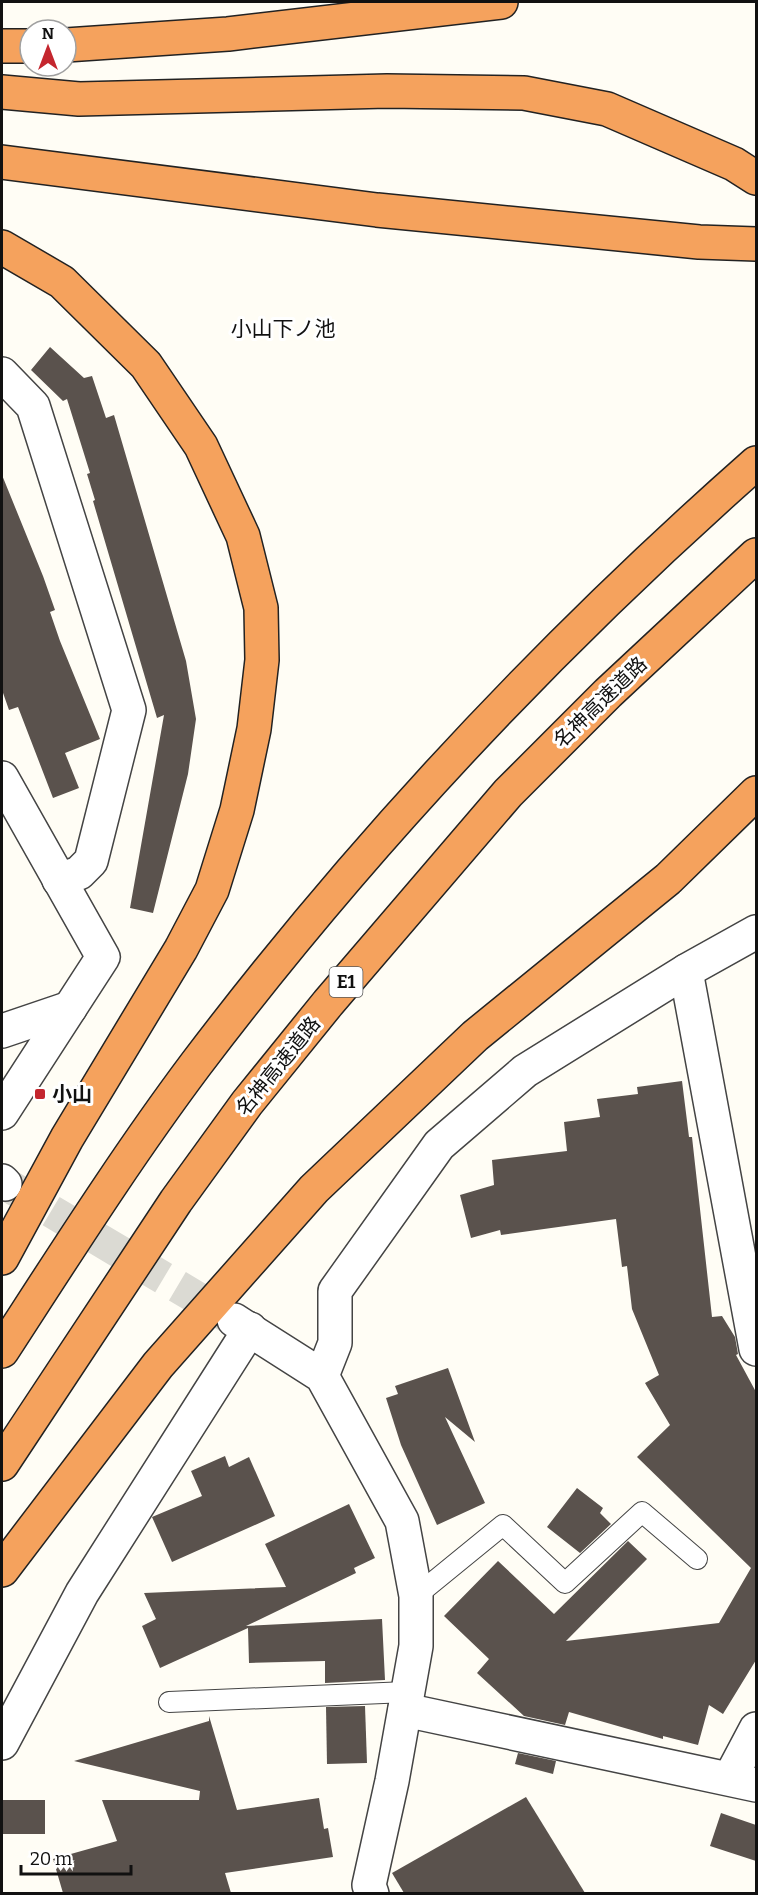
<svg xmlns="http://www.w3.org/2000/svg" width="758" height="1895" font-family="Bitter,'Noto Sans JP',serif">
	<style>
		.building { fill: #5a524d }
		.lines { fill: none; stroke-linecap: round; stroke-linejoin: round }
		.street-tunnel { stroke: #dbdad3; stroke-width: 33; stroke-dasharray: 33 16; stroke-linecap: butt }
		.lane-casing { stroke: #444; stroke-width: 22 }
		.street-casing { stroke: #444; stroke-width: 36 }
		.highway-casing { stroke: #222; stroke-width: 36 }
		.lane { stroke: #fff; stroke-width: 20 }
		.street { stroke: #fff; stroke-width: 33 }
		.highway { stroke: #f5a25d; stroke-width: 33 }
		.poi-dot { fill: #c4262e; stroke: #fff; stroke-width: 2 }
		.labels { text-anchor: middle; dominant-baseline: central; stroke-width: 6; stroke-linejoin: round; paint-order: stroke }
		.shield { fill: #fff; stroke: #585858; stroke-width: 1.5 }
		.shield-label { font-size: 18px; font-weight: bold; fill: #111 }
		.street-label { font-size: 20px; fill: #111; stroke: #fff }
		.poi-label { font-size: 20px; font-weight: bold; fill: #111; stroke: #fff; text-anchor: start }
		.neighbourhood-label { font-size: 21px; fill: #111; stroke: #fff }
	</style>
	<rect width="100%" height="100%" fill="#fffdf5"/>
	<!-- building -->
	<g class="building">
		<polygon points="50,347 84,378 92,376 106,418 114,415 186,661 196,719 188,774 153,913 130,908 164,715 157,718 93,501 95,500 87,474 90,473 67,399 63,401 31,370"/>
		<polygon points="2,475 43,576 55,610 50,612 60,641 100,739 65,753 79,788 53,798 18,707 9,710 2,690"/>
		<polygon points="682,1081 689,1137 692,1137 712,1317 722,1316 735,1337 738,1354 736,1355 756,1392 756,1660 723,1714 709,1705 698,1745 663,1736 663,1739 569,1712 565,1725 524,1716 477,1673 489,1659 444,1616 498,1561 554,1614 628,1541 647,1559 566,1641 719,1623 751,1568 637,1457 670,1425 645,1383 659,1375 632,1309 627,1266 622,1267 616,1219 501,1235 500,1230 471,1238 460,1195 494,1185 492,1160 567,1151 564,1122 600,1117 597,1099 638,1094 637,1087"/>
		<polygon points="448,1368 475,1442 445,1417 485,1503 437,1525 401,1445 386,1398 398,1394 395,1386"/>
		<polygon points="225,1456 229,1467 249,1457 275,1516 172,1562 152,1517 202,1496 191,1471"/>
		<polygon points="577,1488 603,1508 600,1513 611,1524 580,1553 547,1527"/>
		<polygon points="349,1504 375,1558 354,1568 356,1573 246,1626 382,1619 385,1680 325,1683 325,1661 249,1663 248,1628 160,1668 142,1626 156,1619 144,1593 286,1587 265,1544"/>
		<polygon points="365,1706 367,1763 327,1764 326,1707"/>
		<polygon points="209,1716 237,1810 319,1798 324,1829 328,1828 333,1857 225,1873 231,1893 63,1893 53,1859 117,1841 102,1800 199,1800 200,1791 74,1761 209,1721"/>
		<polygon points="518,1753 556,1761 553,1774 515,1764"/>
		<polygon points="526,1797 585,1893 404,1893 392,1873"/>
		<rect x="2" y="1800" width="43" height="34"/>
		<polygon points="721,1813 756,1825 756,1861 710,1846"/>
	</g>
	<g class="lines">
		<!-- street-tunnel -->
		<polyline class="street-tunnel" points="9,1186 234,1320"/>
		<defs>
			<g id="lane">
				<polyline points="416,1596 503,1525 565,1583 642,1512 697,1559"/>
				<polyline points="169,1702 407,1692"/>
			</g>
			<g id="street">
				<polyline points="2,374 33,406 129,710 91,861 79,873 59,880"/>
				<polyline points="2,778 103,957 2,1113"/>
				<polyline points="686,971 756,1349"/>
				<polyline points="2,1031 70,1008"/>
				<polyline points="2,1181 5,1184"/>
				<polyline points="234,1320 322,1376 402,1521 416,1596 416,1646 392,1781 369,1885 372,1894"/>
				<polyline points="322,1376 335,1343 335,1291 439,1145 525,1071 686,971 756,932"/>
				<polyline points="405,1710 756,1785"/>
				<polyline points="2,1743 82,1593 250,1329"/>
				<polyline points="730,1778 756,1729"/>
			</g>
			<g id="highway">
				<polyline points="66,45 228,34 501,2"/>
				<polyline points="2,46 30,46"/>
				<polyline points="2,92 79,99 387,91 524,93 607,109 734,164 756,178"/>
				<polyline points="2,162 377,210 699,242 756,244"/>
				<polyline points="2,247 62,282 146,365 201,446 243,536 261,608 262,660 254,729 237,810 212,890 181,949 67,1138 2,1258"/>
				<path d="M2,1351c63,-97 125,-195 194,-287 166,-219 355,-420 560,-601"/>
				<polyline points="2,1464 176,1201 247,1103 328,1003 508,793 608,693 756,555"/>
				<polyline points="2,1570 158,1365 314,1189 475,1036 668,879 756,793"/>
			</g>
		</defs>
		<!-- lane casing -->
		<use href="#lane" class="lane-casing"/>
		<!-- street casing -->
		<use href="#street" class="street-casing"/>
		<!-- highway casing -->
		<use href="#highway" class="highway-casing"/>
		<!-- lane -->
		<use href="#lane" class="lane"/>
		<!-- street -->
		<use href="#street" class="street"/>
		<!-- highway -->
		<use href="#highway" class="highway"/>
	</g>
	<!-- markers -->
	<rect class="poi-dot" x="34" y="1088" width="12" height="12" rx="3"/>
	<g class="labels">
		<!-- shield labels -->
		<rect class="shield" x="329.5" y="967" width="33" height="30" rx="4.5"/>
		<g class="shield-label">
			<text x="346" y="982">E1</text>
		</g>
		<!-- street labels -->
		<g class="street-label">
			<text transform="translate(600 702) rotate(-44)">名神高速道路</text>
			<text transform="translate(278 1066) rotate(-51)">名神高速道路</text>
		</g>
		<!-- poi labels -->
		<g class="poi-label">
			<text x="52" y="1094">小山</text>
		</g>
		<!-- neighbourhood labels -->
		<g class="neighbourhood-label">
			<text x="283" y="329">小山下ノ池</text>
		</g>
	</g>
	<!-- border -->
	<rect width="758" height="1895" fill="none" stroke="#111111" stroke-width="6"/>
	<!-- north arrow -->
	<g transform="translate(48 48)"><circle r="28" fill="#ffffff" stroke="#a0a0a0" stroke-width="1.5"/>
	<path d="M0-4.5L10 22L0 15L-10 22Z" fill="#c4262e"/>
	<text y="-9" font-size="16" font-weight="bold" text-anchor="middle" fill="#111111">N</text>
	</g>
	<!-- scale -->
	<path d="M21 1865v9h110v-9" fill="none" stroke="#111111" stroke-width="3"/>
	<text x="30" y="1865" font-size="18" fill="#111111" stroke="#ffffff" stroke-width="4.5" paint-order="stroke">20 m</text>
</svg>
